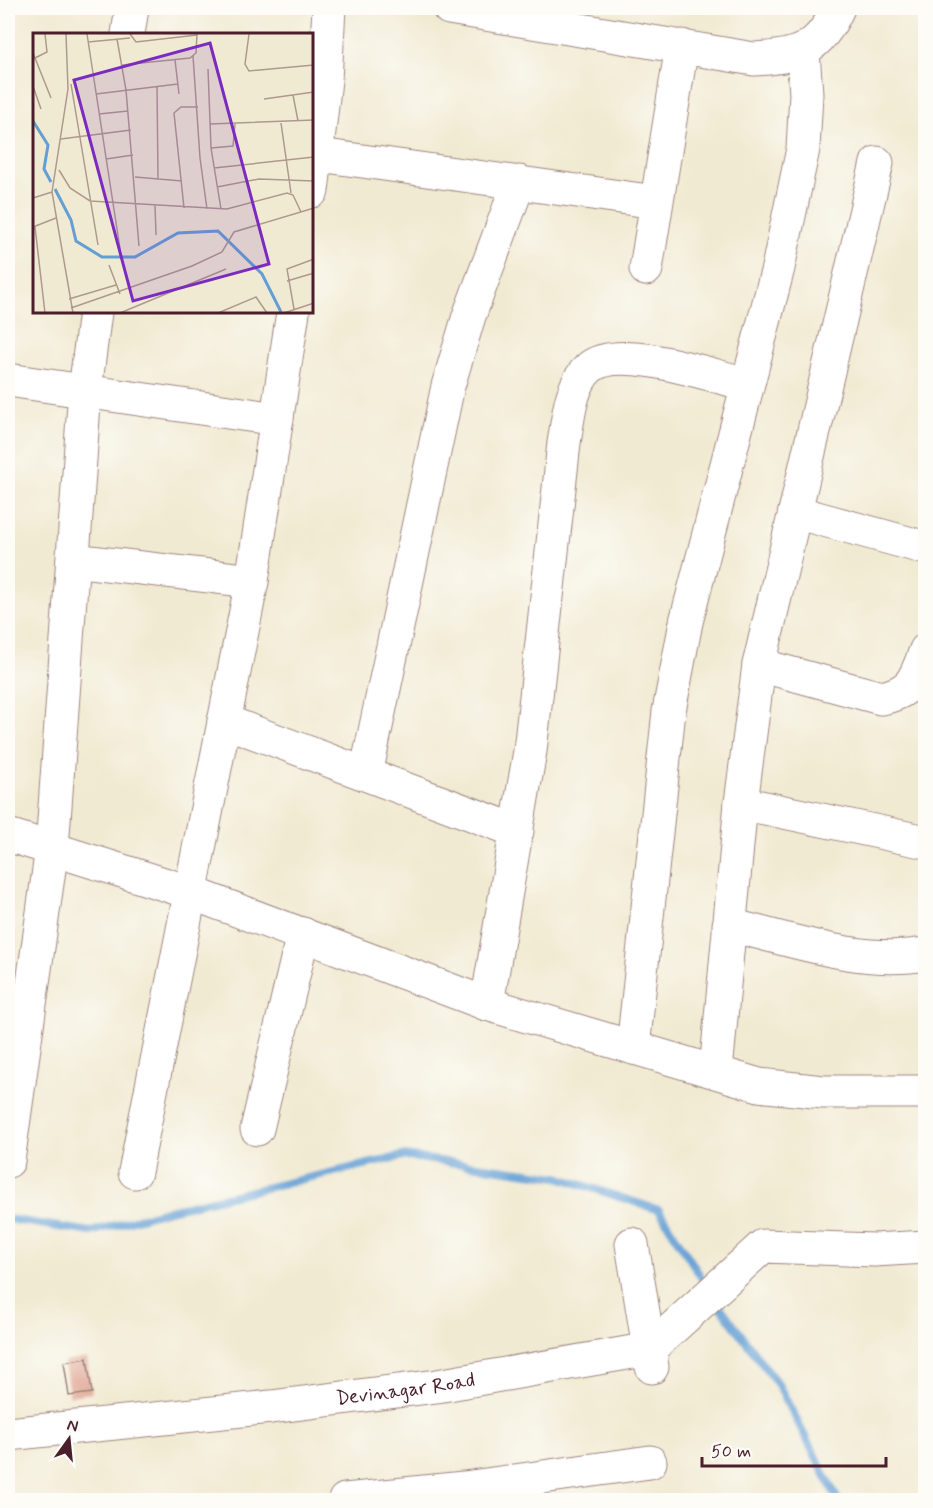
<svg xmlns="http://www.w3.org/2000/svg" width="933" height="1508" font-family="Mynerve,sans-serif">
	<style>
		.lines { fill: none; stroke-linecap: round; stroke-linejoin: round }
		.stream { stroke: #639fd4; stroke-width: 8 }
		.building { fill: #db9984 }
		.minor-casing { stroke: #9e847e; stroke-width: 35 }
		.minor { stroke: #fff; stroke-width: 33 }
		.labels { text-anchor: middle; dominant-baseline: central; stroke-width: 4.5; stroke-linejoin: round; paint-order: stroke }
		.street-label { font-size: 20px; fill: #4a1f2b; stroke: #fdfcf7 }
		.inset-river { fill: none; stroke: #639fd4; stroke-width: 3 }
		.inset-road { fill: none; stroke: #ae998f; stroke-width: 1.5 }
		.view { fill: #7b2cbf; fill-opacity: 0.15; stroke: #7b2cbf; stroke-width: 3 }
		.inset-edge { fill: none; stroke: #4a1f2b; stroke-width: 3 }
	</style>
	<rect width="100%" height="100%" fill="#fdfcf7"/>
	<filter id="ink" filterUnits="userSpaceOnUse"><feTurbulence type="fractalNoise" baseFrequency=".0167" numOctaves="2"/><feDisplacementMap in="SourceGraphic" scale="12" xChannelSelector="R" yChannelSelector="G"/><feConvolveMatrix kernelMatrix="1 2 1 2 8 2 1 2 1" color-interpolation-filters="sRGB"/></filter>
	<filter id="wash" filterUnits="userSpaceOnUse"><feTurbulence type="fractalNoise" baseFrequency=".008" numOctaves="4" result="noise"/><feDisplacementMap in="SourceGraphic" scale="24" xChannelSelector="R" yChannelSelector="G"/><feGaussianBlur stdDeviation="1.35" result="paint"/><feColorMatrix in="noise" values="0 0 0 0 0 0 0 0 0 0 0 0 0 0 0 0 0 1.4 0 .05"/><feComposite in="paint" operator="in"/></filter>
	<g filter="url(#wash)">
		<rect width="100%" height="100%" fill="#f1ead2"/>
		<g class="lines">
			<!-- stream -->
			<g class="stream">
				<polyline points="8,1219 91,1232 169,1210 403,1156 558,1177 659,1210 706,1285"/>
				<polyline points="716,1301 779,1386 838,1500"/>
			</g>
		</g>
		<g id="blocks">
			<!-- building -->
			<polygon class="building" points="87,1358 92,1393 69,1396 64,1362"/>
		</g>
	</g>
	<g filter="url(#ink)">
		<use href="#blocks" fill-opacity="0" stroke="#9e847e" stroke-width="1.5"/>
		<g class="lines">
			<defs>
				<g id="minor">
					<path d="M449,8l305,51c44,-2 65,-9 84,-51"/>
					<polyline points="128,34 132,8"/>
					<polyline points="312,154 656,202"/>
					<polyline points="312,191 325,80 329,8"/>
					<polyline points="646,269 682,46"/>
					<polyline points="8,380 277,419"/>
					<polyline points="795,512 926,548"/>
					<polyline points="73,560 252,581"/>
					<path d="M759,665l122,33c32,-6 34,-20 45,-48"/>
					<polyline points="224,721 517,831"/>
					<polyline points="366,774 448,386 469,316 519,182"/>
					<polyline points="741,803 926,842"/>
					<polyline points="8,835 189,892 487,1004 759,1085 823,1092 926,1092"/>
					<path d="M729,925c64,15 131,40 197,29"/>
					<path d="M487,1004l43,-253 34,-308c4,-23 6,-58 25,-75 29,-26 122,8 158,16"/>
					<polyline points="633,1048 669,711 686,622 778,268 803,149 806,94 803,52"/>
					<polyline points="716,1071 741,803 759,665 877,163"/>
					<polyline points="257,1129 303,934"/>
					<polyline points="8,1161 52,848 85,390 95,312"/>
					<polyline points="135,1172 252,581 293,312"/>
					<polyline points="632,1244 652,1367"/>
					<path id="s1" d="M8,1434l263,-27 166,-21 213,-37 113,-103 111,4 52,-3"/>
					<polyline points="345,1500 464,1488 650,1462"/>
				</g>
			</defs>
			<!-- minor casing -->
			<use href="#minor" class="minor-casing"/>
			<!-- minor -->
			<use href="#minor" class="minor"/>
		</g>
	</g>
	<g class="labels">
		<!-- street labels -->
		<g class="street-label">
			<text stroke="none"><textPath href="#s1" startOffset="400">Devinagar Road</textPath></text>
		</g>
	</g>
	<!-- overview -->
	<g transform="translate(33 33)">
		<rect width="280" height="280" fill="#f1ead2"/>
		<path class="inset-river" d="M0,88l15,24 -4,24 7,13M22,156l16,31 5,21 26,16h33l43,-24 40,-2 44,43 19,38"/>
		<path class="inset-road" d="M33,1l2,55 -16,103 21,121M54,1l34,221M97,1l6,8 61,-7M216,1l-4,30 4,7 65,-6M84,6l9,51 13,156M55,9l42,-4M0,20l18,45M160,23l7,102 7,51M0,26l14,-7 -2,-18M142,27l4,34M89,32l68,-7 6,-5 1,-19M175,36l3,79 10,61M38,51l27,161M0,53l8,23M124,53l1,93M63,61l82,-10M260,62l5,26M231,66l50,-7M66,81l29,-3M248,90l10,70M177,91l104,-4M28,106l70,-9M178,115l22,-2 2,-22M73,126l27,-4M181,135l100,-11M26,137l11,18 20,13 137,8 60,-16 6,2 8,17M102,144l47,4M184,154l42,-8 55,2M0,165l19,-6M122,172l1,30M151,175l-10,-95 7,-6h17M0,194l23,-9M2,194l10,86M76,232l11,29M254,248l27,-8M36,266l47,-14M38,275l121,-42 30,-14 12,-20 80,-24M261,276l-7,-40 27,-10M87,280l106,-44M185,280l38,-16 11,16M251,280l30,-10"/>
		<path class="view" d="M177,10l59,221 -136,37 -59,-221z"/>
		<rect width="280" height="280" class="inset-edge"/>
	</g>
	<!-- margin -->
	<rect width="933" height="1508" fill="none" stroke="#fdfcf7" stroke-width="30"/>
	<!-- north arrow -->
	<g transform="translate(69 1439) rotate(15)" stroke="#fdfcf7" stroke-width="4.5" paint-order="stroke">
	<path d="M0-4.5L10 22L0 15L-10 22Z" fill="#4a1f2b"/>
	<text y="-9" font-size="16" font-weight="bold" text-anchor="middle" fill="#4a1f2b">N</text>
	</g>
	<!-- scale -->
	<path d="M702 1457v9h184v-9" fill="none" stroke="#4a1f2b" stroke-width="3"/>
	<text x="711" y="1457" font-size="18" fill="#4a1f2b" stroke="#fdfcf7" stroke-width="4.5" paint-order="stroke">50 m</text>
</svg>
